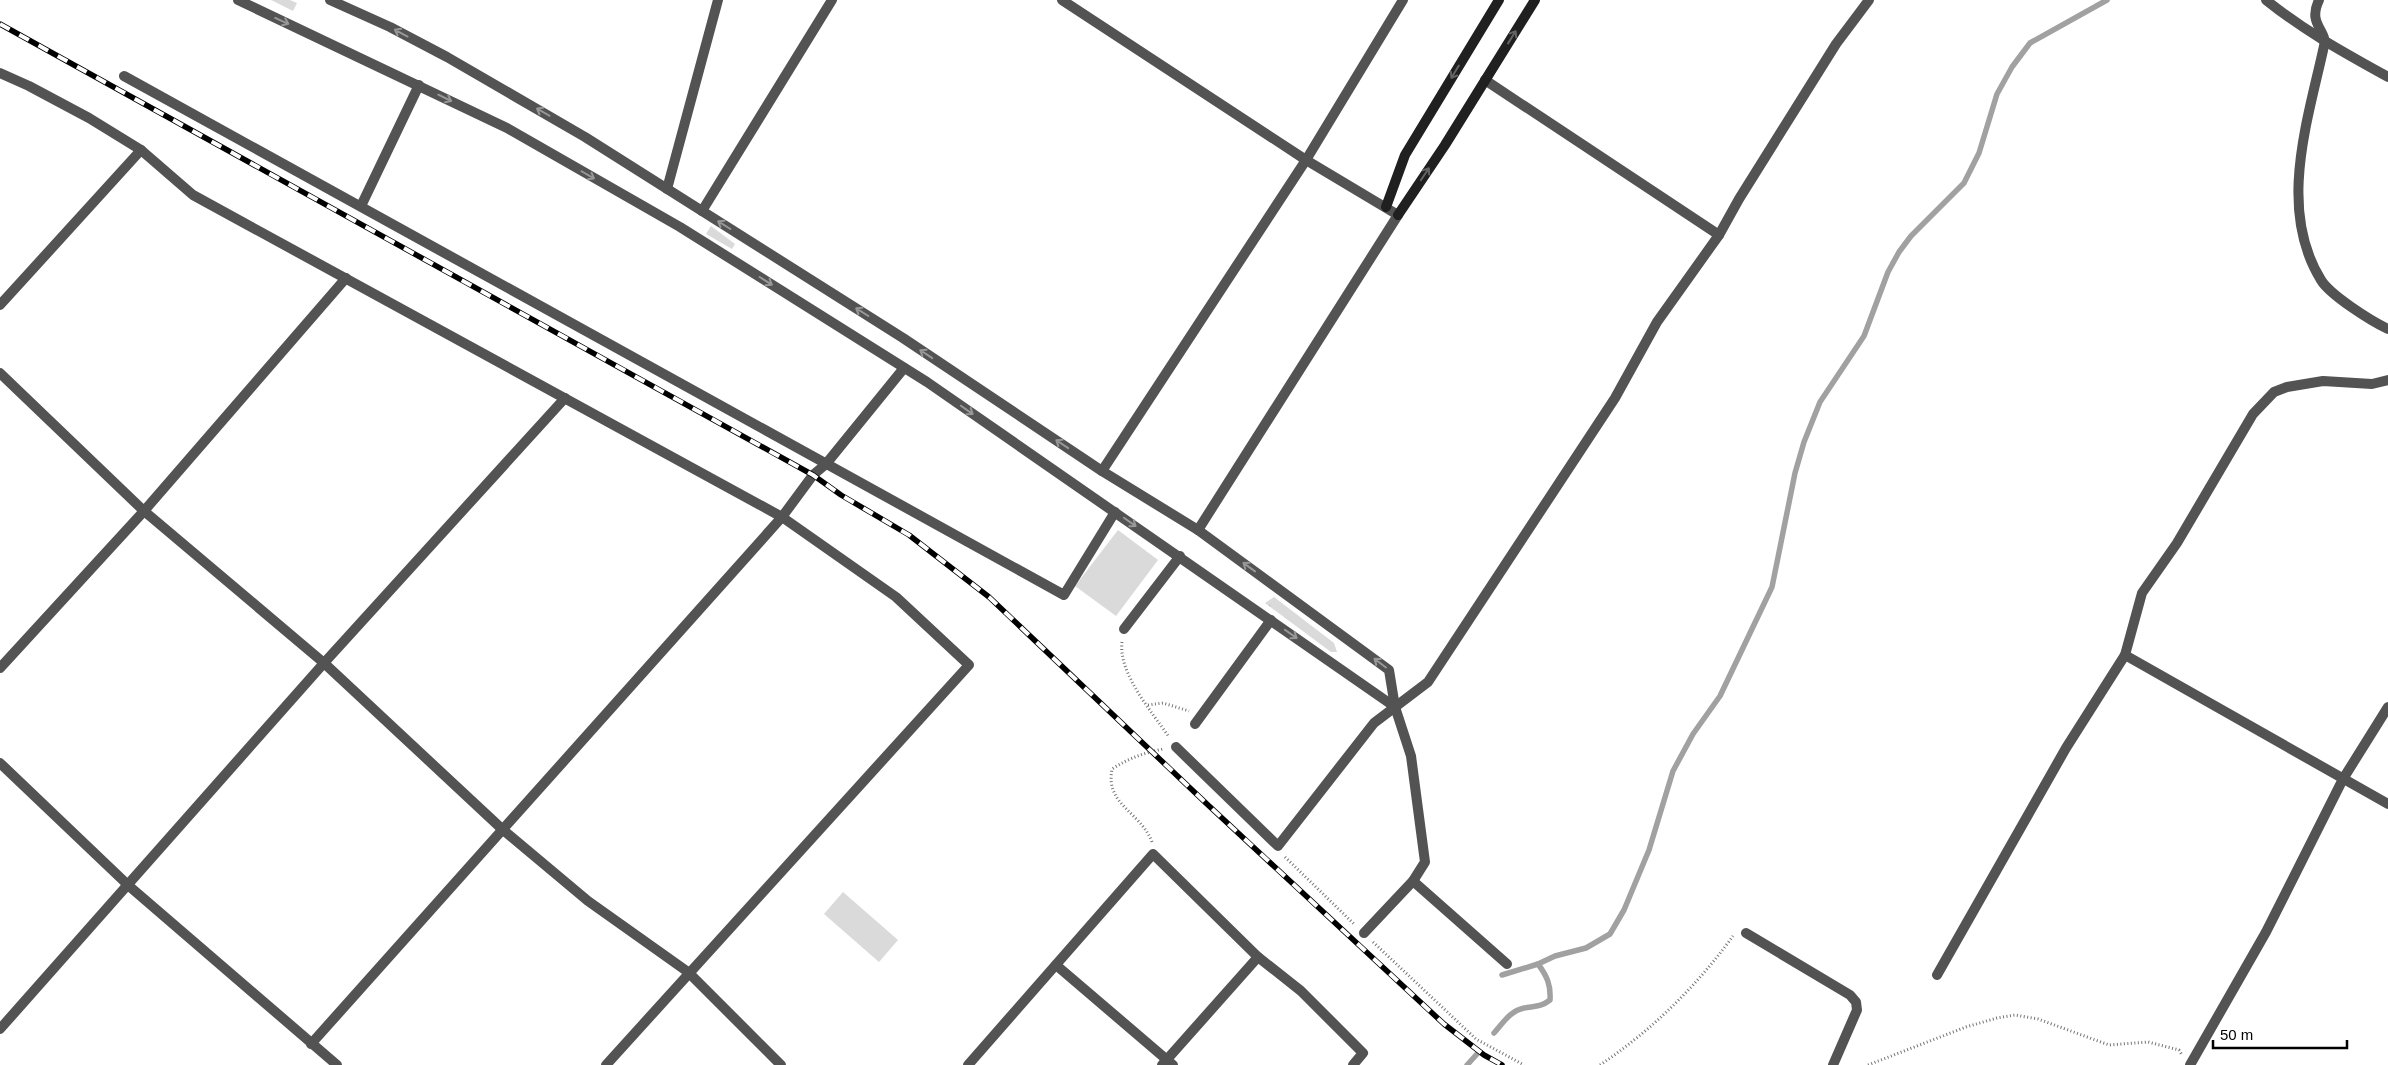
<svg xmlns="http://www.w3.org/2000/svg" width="2388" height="1065" font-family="Helvetica,sans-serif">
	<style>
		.grass { fill: url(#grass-tufts) }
		.pitch { fill: #dadada }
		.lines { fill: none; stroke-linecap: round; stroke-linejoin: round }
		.stream { stroke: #a1a1a1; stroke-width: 5.5 }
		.path { stroke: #757575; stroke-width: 3; stroke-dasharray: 1 2.5; stroke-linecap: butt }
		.street { stroke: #535353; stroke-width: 10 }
		.secondary { stroke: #202020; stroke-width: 10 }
		.rail-casing { stroke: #000; stroke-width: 5.5 }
		.rail { stroke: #fff; stroke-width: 4; stroke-dasharray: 11; stroke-linecap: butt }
		.oneway { stroke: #989898 }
		.oneway2 { stroke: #636363 }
	</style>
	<defs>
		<pattern id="grass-tufts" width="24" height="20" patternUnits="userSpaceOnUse" patternTransform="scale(1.25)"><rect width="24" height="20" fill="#dadada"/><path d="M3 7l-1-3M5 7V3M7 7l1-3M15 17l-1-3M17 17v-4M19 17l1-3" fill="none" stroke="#b9b9b9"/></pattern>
	</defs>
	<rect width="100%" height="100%" fill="#fff"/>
	<!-- grass -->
	<g class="grass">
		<polygon points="271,0 290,0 297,3 293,11"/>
		<polygon points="711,226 735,244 732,249 706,234"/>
		<polygon points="1274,597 1334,643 1337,652 1331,652 1265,603"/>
	</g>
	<!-- pitch -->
	<g class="pitch">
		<polygon points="1118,530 1158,560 1116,616 1075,586"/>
		<polygon points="843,892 898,940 879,962 824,914"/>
	</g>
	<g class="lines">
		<!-- stream -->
		<g class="stream">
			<polyline points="1502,975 1538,964"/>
			<path d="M1494,1033c9,-10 16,-22 30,-25 11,-2 17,-1 26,-8 1,-15 -3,-24 -12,-36l17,-8 31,-8 24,-14 14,-24 25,-60 24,-79 20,-37 27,-38 52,-109 23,-114 9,-31 16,-40 44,-66 24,-64 11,-20 12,-16 53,-53 15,-30 18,-59 15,-27 18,-24 77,-43"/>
			<polyline points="1467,1065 1477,1054"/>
		</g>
		<!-- path -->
		<g class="path">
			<path d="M1122,642c-4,31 30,70 47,95"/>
			<polyline points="1148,705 1163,703 1189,711"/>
			<path d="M1152,842c-12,-31 -47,-37 -40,-73 17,-11 32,-16 51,-20"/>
			<polyline points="1285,857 1354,924"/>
			<polyline points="1373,942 1476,1039 1524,1065"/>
			<path d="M1600,1065c52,-35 96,-78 133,-129"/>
			<polyline points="1868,1065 1966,1027 1997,1018 2015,1015 2038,1019 2109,1045 2148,1042 2179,1050 2182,1055"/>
		</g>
		<!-- street -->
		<g class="street">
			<polyline points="238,0 507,128 680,227 927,382 1395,707"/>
			<polyline points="330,0 390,27 447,57 585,137 903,338 1102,471 1198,530 1389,670 1395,707 1411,756 1425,862 1413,881 1364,933"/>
			<polyline points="1062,0 1306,160 1398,215 1198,530"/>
			<path d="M2266,0c40,32 77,52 122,77"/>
			<path d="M2319,0c-12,25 9,30 5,46 -16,74 -47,163 -3,234 9,15 50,41 67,49"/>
			<polyline points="0,73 29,86 89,118 141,150 193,195 782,517 896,597 969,665 606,1065"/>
			<polyline points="124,76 1064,595 1115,512"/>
			<polyline points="1485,80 1719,235"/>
			<polyline points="667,189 718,0"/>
			<polyline points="361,206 419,85"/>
			<polyline points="702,211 832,0"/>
			<polyline points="0,305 141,150"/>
			<polyline points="0,373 144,511 324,663 502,829 588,901 688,972 781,1065"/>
			<polyline points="1102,471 1306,160 1403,0"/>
			<polyline points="1124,629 1180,556"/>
			<polyline points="2125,655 2388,804"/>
			<polyline points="0,668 144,511 346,278"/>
			<polyline points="1195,724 1271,620"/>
			<polyline points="1176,747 1278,846 1374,723 1428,682 1615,398 1657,322 1719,235 1739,199 1836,44 1869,0"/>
			<polyline points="0,763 129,886 337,1065"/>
			<polyline points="1413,881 1507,964"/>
			<polyline points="1746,933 1850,995 1856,1002 1857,1010 1833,1065"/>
			<polyline points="1056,965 1173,1065"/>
			<polyline points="1937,975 2066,748 2125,655 2142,593 2177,543 2253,414 2274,392 2287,387 2323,381 2372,384 2388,380"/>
			<polyline points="0,1029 324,663 565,398"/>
			<polyline points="311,1044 782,517 813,475 826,464 904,368"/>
			<polyline points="968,1065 1153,854 1258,957 1301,991 1363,1053 1353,1065"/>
			<polyline points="1162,1065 1258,957"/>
			<polyline points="2190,1065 2266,932 2343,779 2388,707"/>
		</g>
		<!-- secondary -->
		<g class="secondary">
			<polyline points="1386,207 1405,155 1499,0"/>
			<polyline points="1398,215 1445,145 1535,0"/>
		</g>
		<defs>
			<polyline id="rail" points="0,24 813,475 841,495 909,535 989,597 1208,805 1444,1024 1484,1055 1502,1065"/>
		</defs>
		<!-- rail casing -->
		<use href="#rail" class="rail-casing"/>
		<!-- rail -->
		<use href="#rail" class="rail"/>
	</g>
	<!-- one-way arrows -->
	<defs><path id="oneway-shaft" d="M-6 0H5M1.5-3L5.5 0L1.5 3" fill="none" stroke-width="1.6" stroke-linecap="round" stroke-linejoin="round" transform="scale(1.25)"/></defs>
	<g class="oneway">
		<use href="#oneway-shaft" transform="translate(282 21) rotate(24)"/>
		<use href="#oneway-shaft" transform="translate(401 33) rotate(-152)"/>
		<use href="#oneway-shaft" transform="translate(445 98) rotate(26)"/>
		<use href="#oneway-shaft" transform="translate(543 112) rotate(-150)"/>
		<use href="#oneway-shaft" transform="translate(588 175) rotate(30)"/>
		<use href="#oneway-shaft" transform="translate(724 225) rotate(-148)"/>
		<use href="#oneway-shaft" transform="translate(766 281) rotate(32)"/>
		<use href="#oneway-shaft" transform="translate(862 312) rotate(-148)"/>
		<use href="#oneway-shaft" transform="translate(926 354) rotate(-146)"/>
		<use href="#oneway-shaft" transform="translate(967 410) rotate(35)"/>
		<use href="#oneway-shaft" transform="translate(1062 444) rotate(-146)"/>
		<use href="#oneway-shaft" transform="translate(1130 522) rotate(35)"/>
		<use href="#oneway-shaft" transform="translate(1249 567) rotate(-144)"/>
		<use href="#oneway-shaft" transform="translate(1291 634) rotate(35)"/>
		<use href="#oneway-shaft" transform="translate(1380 663) rotate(-143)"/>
	</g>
	<g class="oneway2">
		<use href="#oneway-shaft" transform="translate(1512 37) rotate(-58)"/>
		<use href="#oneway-shaft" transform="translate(1455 72) rotate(121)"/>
		<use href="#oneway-shaft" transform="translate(1425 174) rotate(-56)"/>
	</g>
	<!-- scale -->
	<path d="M2213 1040v8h134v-8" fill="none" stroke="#000000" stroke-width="2.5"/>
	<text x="2220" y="1040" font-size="15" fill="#000000" stroke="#ffffff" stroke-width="4" paint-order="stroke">50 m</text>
</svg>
